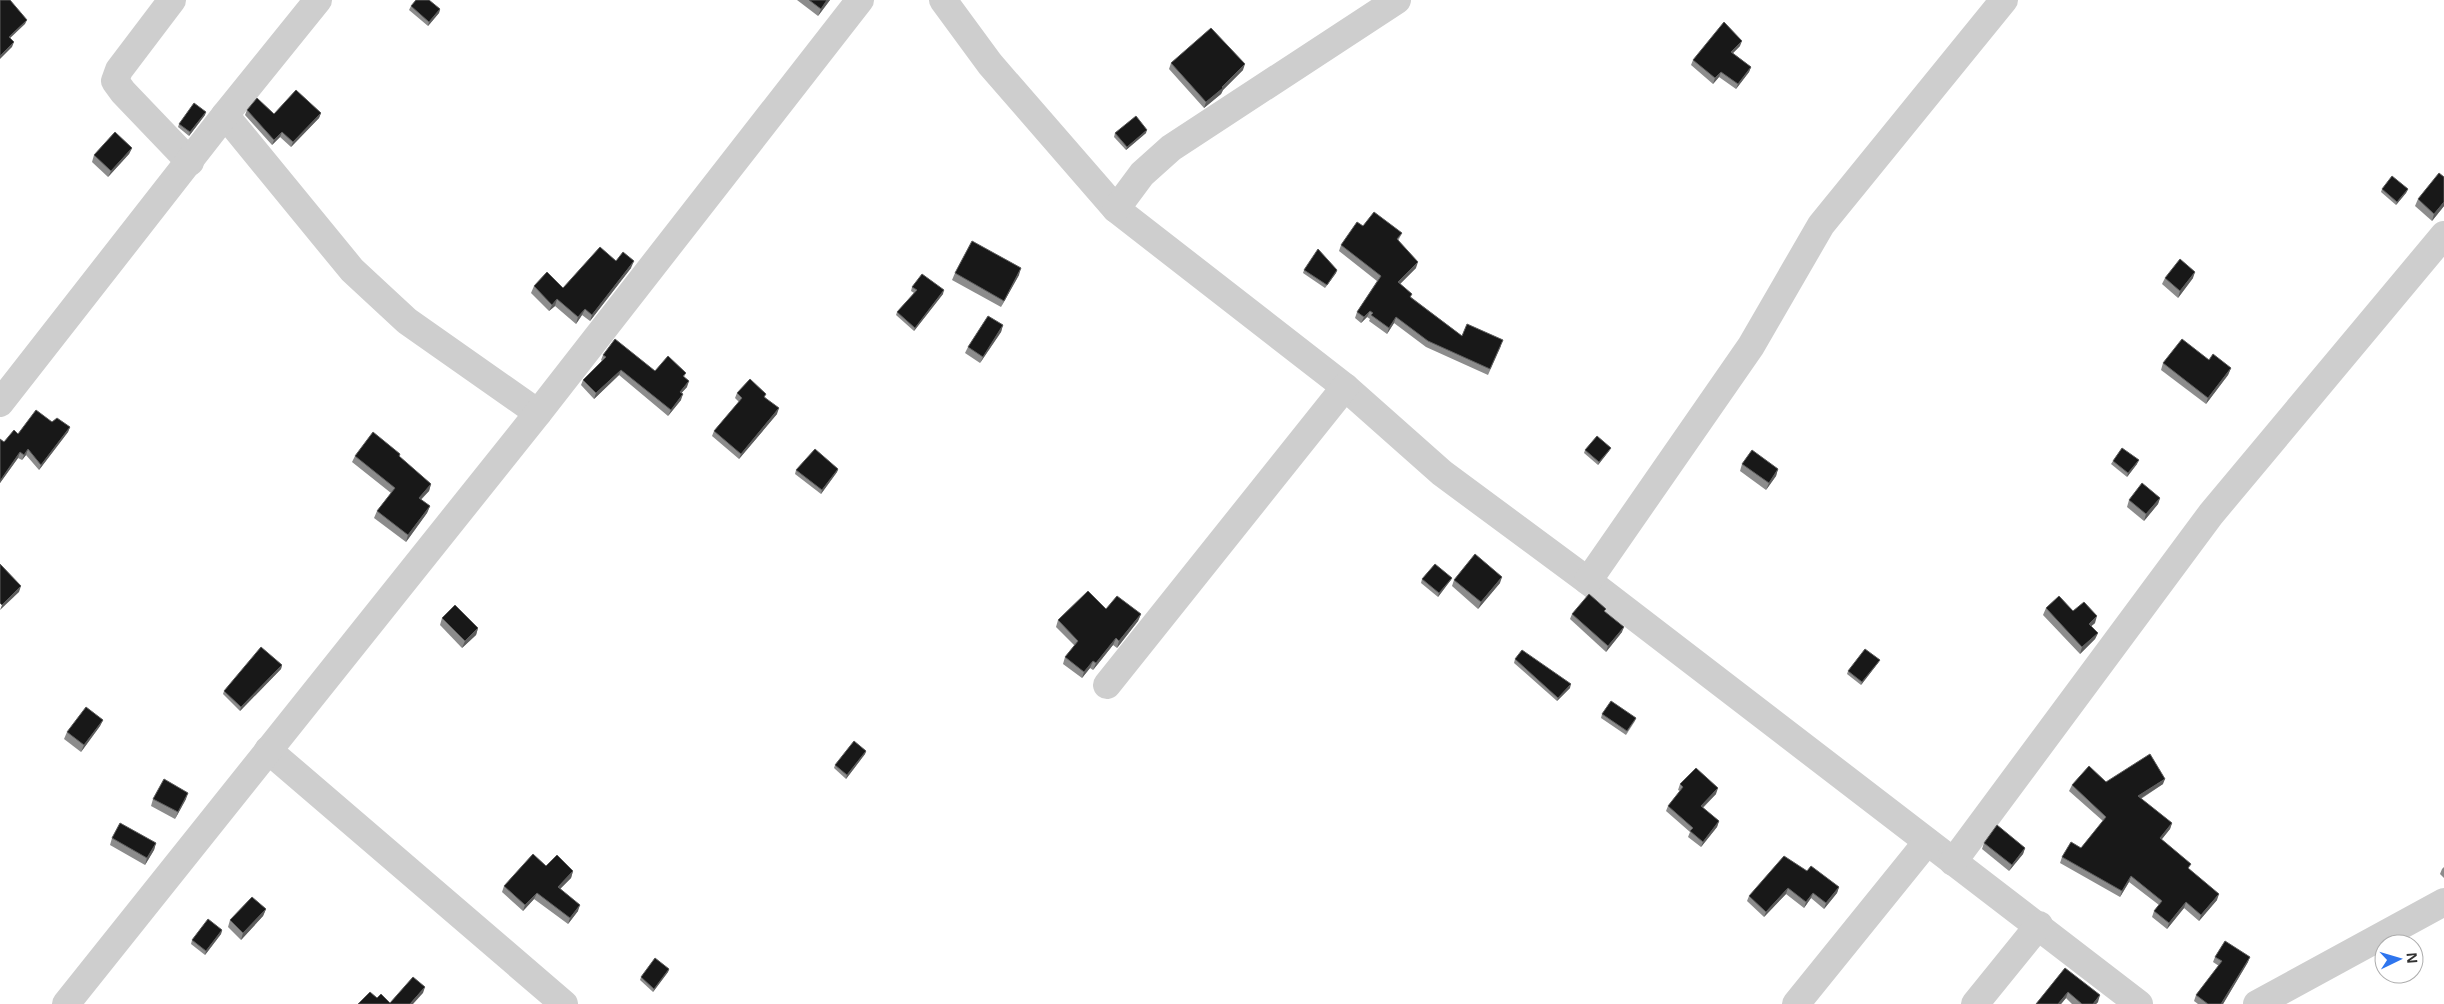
<svg xmlns="http://www.w3.org/2000/svg" width="2444" height="1004" font-family="'Open Sans',sans-serif">
	<style>
		.lines { fill: none; stroke-linecap: round; stroke-linejoin: round }
		.minor { stroke: #cecece; stroke-width: 28 }
		.wall { fill: #8c8c8c }
		.shaded-wall { fill: #5d5d5d }
		.building { fill: #181818; stroke: #5d5d5d }
	</style>
	<rect width="100%" height="100%" fill="#fff"/>
	<g class="lines">
		<!-- minor -->
		<g class="minor">
			<polyline points="172,0 119,70 115,81 123,92 190,162"/>
			<polyline points="943,0 990,64 1116,209 1345,387 1442,473 1588,581 2139,1004"/>
			<polyline points="225,115 352,270 407,321 538,413"/>
			<polyline points="1116,209 1142,174 1171,148 1397,0"/>
			<polyline points="0,403 225,115 318,0"/>
			<polyline points="1588,581 1751,346 1821,225 2004,0"/>
			<polyline points="1107,685 1345,387"/>
			<polyline points="268,750 564,1004"/>
			<polyline points="1953,862 2211,514 2444,235"/>
			<polyline points="66,1004 538,413 860,0"/>
			<polyline points="1796,1004 1927,842"/>
			<polyline points="1975,1004 2039,925"/>
			<polyline points="2257,1004 2444,902"/>
		</g>
	</g>
	<!-- wall -->
	<g class="wall">
		<polygon points="797,0 830,0 818,16"/>
		<polygon points="411,6 440,9 439,13 428,26 409,10"/>
		<polygon points="1740,46 1733,53 1751,67 1749,72 1736,89 1719,77 1713,84 1691,65 1693,60"/>
		<polygon points="1171,63 1243,70 1223,90 1221,94 1204,108 1169,69"/>
		<polygon points="247,110 274,114 321,113 319,118 291,147 280,137 272,145 245,115"/>
		<polygon points="205,115 189,136 178,127 179,124"/>
		<polygon points="1115,133 1146,133 1126,150 1114,137"/>
		<polygon points="132,148 129,154 108,177 92,162 94,155"/>
		<polygon points="2382,189 2408,189 2406,193 2396,205 2381,192"/>
		<polygon points="2418,199 2444,206 2432,221 2415,206"/>
		<polygon points="1363,226 1402,233 1398,241 1416,268 1400,284 1411,297 1462,336 1501,346 1488,375 1426,347 1394,323 1387,334 1369,321 1370,319 1367,317 1361,323 1355,318 1357,312 1377,281 1339,251 1341,245"/>
		<polygon points="616,261 631,268 590,321 582,315 576,324 555,306 549,311 531,293 534,286 563,288"/>
		<polygon points="1304,270 1337,270 1336,273 1325,288 1303,273"/>
		<polygon points="955,273 1019,275 1001,307 952,280"/>
		<polygon points="2165,278 2193,278 2178,298 2162,284"/>
		<polygon points="912,287 943,294 914,331 896,315 897,312 914,293 911,291"/>
		<polygon points="1003,325 1001,332 980,363 965,353 968,347"/>
		<polygon points="603,355 655,371 686,373 684,377 687,387 681,393 681,400 668,416 619,375 594,399 581,385 583,380 602,361 601,360"/>
		<polygon points="2209,360 2231,368 2228,375 2206,404 2161,370 2163,363"/>
		<polygon points="737,393 765,397 777,414 739,459 712,436 714,431 739,402 735,398"/>
		<polygon points="52,422 70,427 68,432 39,470 26,455 22,460 18,458 0,483 0,439 4,442 18,434"/>
		<polygon points="1585,450 1609,451 1598,465 1584,453"/>
		<polygon points="400,454 399,457 431,484 429,491 421,500 430,506 427,513 406,542 374,518 377,511 391,493 352,462 355,456"/>
		<polygon points="2113,461 2137,464 2127,477 2111,464"/>
		<polygon points="1742,464 1778,469 1776,476 1766,490 1740,471"/>
		<polygon points="838,469 837,472 821,494 795,474 796,470"/>
		<polygon points="2160,498 2158,504 2144,521 2127,507 2129,500"/>
		<polygon points="1452,578 1450,581 1438,597 1421,583 1422,579"/>
		<polygon points="1454,580 1500,583 1478,609 1452,586"/>
		<polygon points="2046,608 2073,611 2095,623 2091,626 2098,633 2095,639 2080,654 2043,615"/>
		<polygon points="1106,609 1141,614 1138,621 1117,648 1113,645 1093,670 1090,668 1082,678 1063,664 1065,657 1075,646 1056,627 1058,620"/>
		<polygon points="1605,612 1622,632 1606,652 1570,619 1572,614"/>
		<polygon points="442,618 478,628 476,635 462,648 440,625"/>
		<polygon points="1515,659 1570,688 1557,701 1514,663"/>
		<polygon points="1878,663 1861,685 1847,674 1848,671"/>
		<polygon points="282,665 281,669 240,711 223,694 224,691"/>
		<polygon points="1602,714 1636,718 1635,721 1626,735 1601,718"/>
		<polygon points="103,720 100,726 81,752 64,739 67,732"/>
		<polygon points="866,751 865,754 846,779 834,768 835,765"/>
		<polygon points="2106,782 2163,784 2141,799 2172,823 2170,829 2161,840 2189,869 2217,900 2199,921 2184,908 2167,929 2152,917 2154,911 2159,905 2129,882 2120,897 2060,863 2062,857 2081,848 2103,821 2069,791 2072,785"/>
		<polygon points="1680,784 1716,794 1703,808 1719,821 1717,827 1701,847 1688,837 1690,832 1666,811 1668,806 1680,791 1678,790"/>
		<polygon points="153,799 186,799 175,819 151,806"/>
		<polygon points="112,838 156,843 154,850 145,865 110,845"/>
		<polygon points="1984,843 2025,848 2023,854 2009,871 1982,849"/>
		<polygon points="546,866 573,871 571,878 560,889 578,911 568,924 534,899 523,911 502,892 504,886"/>
		<polygon points="2444,867 2444,878 2440,874 2442,869"/>
		<polygon points="1807,871 1839,887 1837,893 1824,909 1811,898 1804,908 1786,894 1764,917 1747,901 1749,896"/>
		<polygon points="266,909 263,916 241,940 228,927 230,920"/>
		<polygon points="222,930 221,934 205,955 191,944 192,940"/>
		<polygon points="2215,957 2248,962 2223,1004 2198,1004 2194,1001 2196,995 2219,966 2213,962"/>
		<polygon points="2065,968 2098,1002 2096,1004 2072,1004 2066,998 2061,1004 2036,1004"/>
		<polygon points="669,969 668,972 653,992 640,980 641,977"/>
	</g>
	<!-- shaded-wall -->
	<g class="shaded-wall">
		<polygon points="827,0 830,0 818,16 821,9"/>
		<polygon points="440,9 439,13 428,26 429,22"/>
		<polygon points="27,20 25,24 7,41 9,37"/>
		<polygon points="1742,41 1740,46 1729,57 1731,52"/>
		<polygon points="14,42 12,47 0,59 0,56"/>
		<polygon points="1245,64 1243,70 1223,90 1221,94 1204,108 1206,102"/>
		<polygon points="1751,67 1749,72 1736,89 1738,84"/>
		<polygon points="1721,72 1719,77 1713,84 1715,78"/>
		<polygon points="206,112 205,115 189,136 190,132"/>
		<polygon points="321,113 319,118 291,147 293,142"/>
		<polygon points="1147,130 1146,133 1126,150 1127,147"/>
		<polygon points="282,132 280,137 272,145 274,140"/>
		<polygon points="132,148 129,154 108,177 111,171"/>
		<polygon points="2408,189 2406,193 2396,205 2397,202"/>
		<polygon points="2444,202 2444,206 2432,221 2434,214"/>
		<polygon points="634,261 631,268 590,321 592,315"/>
		<polygon points="1418,262 1416,268 1395,289 1398,282"/>
		<polygon points="1021,268 1019,275 1001,307 1004,301"/>
		<polygon points="1337,270 1336,273 1325,288"/>
		<polygon points="2195,272 2193,278 2178,298 2180,291"/>
		<polygon points="944,290 943,294 914,331 915,328"/>
		<polygon points="557,299 555,306 549,311 552,305"/>
		<polygon points="585,309 582,315 576,324 578,317"/>
		<polygon points="1370,311 1367,317 1361,323 1364,317"/>
		<polygon points="1396,317 1394,323 1387,334 1389,328"/>
		<polygon points="1003,325 1001,332 980,363 983,357"/>
		<polygon points="2231,368 2228,375 2206,404 2208,398"/>
		<polygon points="621,370 619,375 594,399 596,393"/>
		<polygon points="689,381 687,387 678,397 680,392"/>
		<polygon points="683,394 681,400 668,416 671,410"/>
		<polygon points="779,408 777,414 739,459 741,454"/>
		<polygon points="70,427 68,432 39,470 41,465"/>
		<polygon points="1611,448 1609,451 1598,465 1599,462"/>
		<polygon points="28,449 26,455 22,460 24,455"/>
		<polygon points="20,452 18,458 0,483 0,481"/>
		<polygon points="2139,460 2137,464 2127,477 2128,473"/>
		<polygon points="838,469 837,472 821,494 822,490"/>
		<polygon points="1778,469 1776,476 1766,490 1769,483"/>
		<polygon points="431,484 429,491 416,504 419,498"/>
		<polygon points="2160,498 2158,504 2144,521 2146,514"/>
		<polygon points="430,506 427,513 406,542 408,535"/>
		<polygon points="1502,577 1500,583 1478,609 1481,602"/>
		<polygon points="1452,578 1450,581 1438,597 1439,593"/>
		<polygon points="21,586 19,592 0,610 2,605"/>
		<polygon points="1141,614 1138,621 1117,648 1119,641"/>
		<polygon points="2097,616 2095,623 2087,630 2089,624"/>
		<polygon points="1624,627 1622,632 1606,652 1608,646"/>
		<polygon points="478,628 476,635 462,648 465,641"/>
		<polygon points="2098,633 2095,639 2080,654 2082,647"/>
		<polygon points="1116,638 1113,645 1093,670 1096,663"/>
		<polygon points="1880,660 1878,663 1861,685 1862,682"/>
		<polygon points="1093,661 1090,668 1082,678 1084,672"/>
		<polygon points="282,665 281,669 240,711 241,707"/>
		<polygon points="1571,684 1570,688 1557,701 1558,698"/>
		<polygon points="103,720 100,726 81,752 84,745"/>
		<polygon points="866,751 865,754 846,779 847,775"/>
		<polygon points="2165,779 2163,784 2135,802 2138,796"/>
		<polygon points="1718,788 1716,794 1699,811 1701,806"/>
		<polygon points="188,793 186,799 175,819 178,812"/>
		<polygon points="1719,821 1717,827 1701,847 1703,842"/>
		<polygon points="2172,823 2170,829 2158,844 2160,838"/>
		<polygon points="156,843 154,850 145,865 147,858"/>
		<polygon points="2025,848 2023,854 2009,871 2012,865"/>
		<polygon points="573,871 571,878 556,893 558,887"/>
		<polygon points="2131,876 2129,882 2120,897 2122,891"/>
		<polygon points="1839,887 1837,893 1824,909 1826,903"/>
		<polygon points="1788,888 1786,894 1764,917 1766,912"/>
		<polygon points="537,893 534,899 523,911 525,905"/>
		<polygon points="1813,893 1811,898 1804,908 1806,902"/>
		<polygon points="2219,894 2217,900 2199,921 2201,915"/>
		<polygon points="2186,902 2184,908 2167,929 2169,923"/>
		<polygon points="580,905 578,911 568,924 570,918"/>
		<polygon points="266,909 263,916 241,940 243,933"/>
		<polygon points="222,930 221,934 205,955 206,951"/>
		<polygon points="2250,957 2248,962 2223,1004 2221,1004"/>
		<polygon points="669,969 668,972 653,992 654,989"/>
		<polygon points="425,987 423,993 413,1004 410,1004"/>
		<polygon points="2068,992 2066,998 2061,1004 2058,1004"/>
		<polygon points="2100,995 2098,1002 2096,1004 2093,1004"/>
	</g>
	<!-- building -->
	<g class="building">
		<polygon points="0,0 10,0 27,20 9,37 14,42 0,56"/>
		<polygon points="416,0 429,0 440,9 429,22 411,6"/>
		<polygon points="809,0 827,0 821,9"/>
		<polygon points="1724,22 1742,41 1731,52 1751,67 1738,84 1721,72 1715,78 1693,60"/>
		<polygon points="1211,28 1245,64 1222,87 1223,88 1206,102 1171,63"/>
		<polygon points="296,90 321,113 293,142 282,132 274,140 247,110 257,98 274,114"/>
		<polygon points="194,103 206,112 190,132 179,124"/>
		<polygon points="1136,116 1147,130 1127,147 1115,133"/>
		<polygon points="115,132 132,148 111,171 94,155"/>
		<polygon points="2439,173 2444,177 2444,202 2434,214 2418,199"/>
		<polygon points="2392,176 2408,189 2397,202 2382,189"/>
		<polygon points="1374,212 1402,233 1397,239 1418,262 1398,282 1412,294 1410,297 1462,336 1467,324 1503,340 1490,369 1428,341 1396,317 1389,328 1371,315 1373,313 1370,311 1364,317 1357,312 1381,276 1341,245 1357,222 1363,226"/>
		<polygon points="972,241 1021,268 1004,301 955,273"/>
		<polygon points="600,247 616,261 623,252 634,261 592,315 585,309 578,317 557,299 552,305 534,286 547,272 563,288"/>
		<polygon points="1318,249 1337,270 1327,285 1304,270"/>
		<polygon points="2180,259 2195,272 2180,291 2165,278"/>
		<polygon points="922,274 944,290 915,328 897,312 917,290 912,287"/>
		<polygon points="988,316 1003,325 983,357 968,347"/>
		<polygon points="615,339 655,371 668,356 686,373 683,376 689,381 680,392 683,394 671,410 621,370 596,393 583,380 606,357 603,355"/>
		<polygon points="2182,339 2209,360 2213,354 2231,368 2208,398 2163,363"/>
		<polygon points="750,379 766,394 764,397 779,408 741,454 714,431 742,398 737,393"/>
		<polygon points="36,410 52,422 57,418 70,427 41,465 28,449 24,455 20,452 0,481 0,439 4,442 14,430 18,434"/>
		<polygon points="373,432 400,454 399,456 431,484 419,498 430,506 408,535 377,511 395,488 355,456"/>
		<polygon points="1597,436 1611,448 1599,462 1585,450"/>
		<polygon points="2122,448 2139,460 2128,473 2113,461"/>
		<polygon points="815,449 838,469 822,490 796,470"/>
		<polygon points="1752,450 1778,469 1769,483 1742,464"/>
		<polygon points="2142,483 2160,498 2146,514 2129,500"/>
		<polygon points="1475,554 1502,577 1481,602 1454,580"/>
		<polygon points="0,564 21,586 2,605 0,603"/>
		<polygon points="1435,564 1452,578 1439,593 1422,579"/>
		<polygon points="1088,591 1106,609 1117,596 1141,614 1119,641 1116,638 1096,663 1093,661 1084,672 1065,657 1078,641 1058,620"/>
		<polygon points="1589,594 1606,609 1604,611 1624,627 1608,646 1572,614"/>
		<polygon points="2059,596 2073,611 2084,602 2097,616 2089,624 2098,633 2082,647 2046,608"/>
		<polygon points="455,605 478,628 465,641 442,618"/>
		<polygon points="261,647 282,665 241,707 224,691"/>
		<polygon points="1865,649 1880,660 1862,682 1848,671"/>
		<polygon points="1522,650 1571,684 1558,698 1515,659"/>
		<polygon points="1611,701 1636,718 1627,731 1602,714"/>
		<polygon points="86,707 103,720 84,745 67,732"/>
		<polygon points="854,741 866,751 847,775 835,765"/>
		<polygon points="2150,754 2165,779 2138,796 2172,823 2160,838 2191,864 2188,868 2219,894 2201,915 2186,902 2169,923 2154,911 2162,901 2131,876 2122,891 2062,857 2071,842 2081,848 2106,817 2072,785 2089,766 2106,782"/>
		<polygon points="1696,768 1718,788 1701,806 1719,821 1703,842 1690,831 1693,828 1668,806 1683,787 1680,784"/>
		<polygon points="164,779 188,793 178,812 153,799"/>
		<polygon points="120,823 156,843 147,858 112,838"/>
		<polygon points="1997,825 2025,848 2012,865 1984,843"/>
		<polygon points="533,854 546,866 557,855 573,871 558,887 580,905 570,918 537,893 525,905 504,886"/>
		<polygon points="1784,856 1807,871 1811,866 1839,887 1826,903 1813,893 1806,902 1788,888 1766,912 1749,896"/>
		<polygon points="252,897 266,909 243,933 230,920"/>
		<polygon points="208,919 222,930 206,951 192,940"/>
		<polygon points="2225,941 2250,957 2221,1004 2208,1004 2196,995 2222,961 2215,957"/>
		<polygon points="655,958 669,969 654,989 641,977"/>
		<polygon points="2065,968 2100,995 2093,1004 2082,1004 2068,992 2058,1004 2036,1004"/>
		<polygon points="413,977 425,987 410,1004 358,1004 370,992 377,998 381,994 390,1003"/>
	</g>
	<!-- north arrow -->
	<g transform="translate(2399 959) rotate(85)"><circle r="24" fill="#ffffff" stroke="#adadad"/>
	<path d="M0-4L9 19L0 12L-9 19Z" fill="#2e75ee"/>
	<text y="-8" font-size="14" font-weight="bold" text-anchor="middle" fill="#313131">N</text>
	</g>
</svg>
